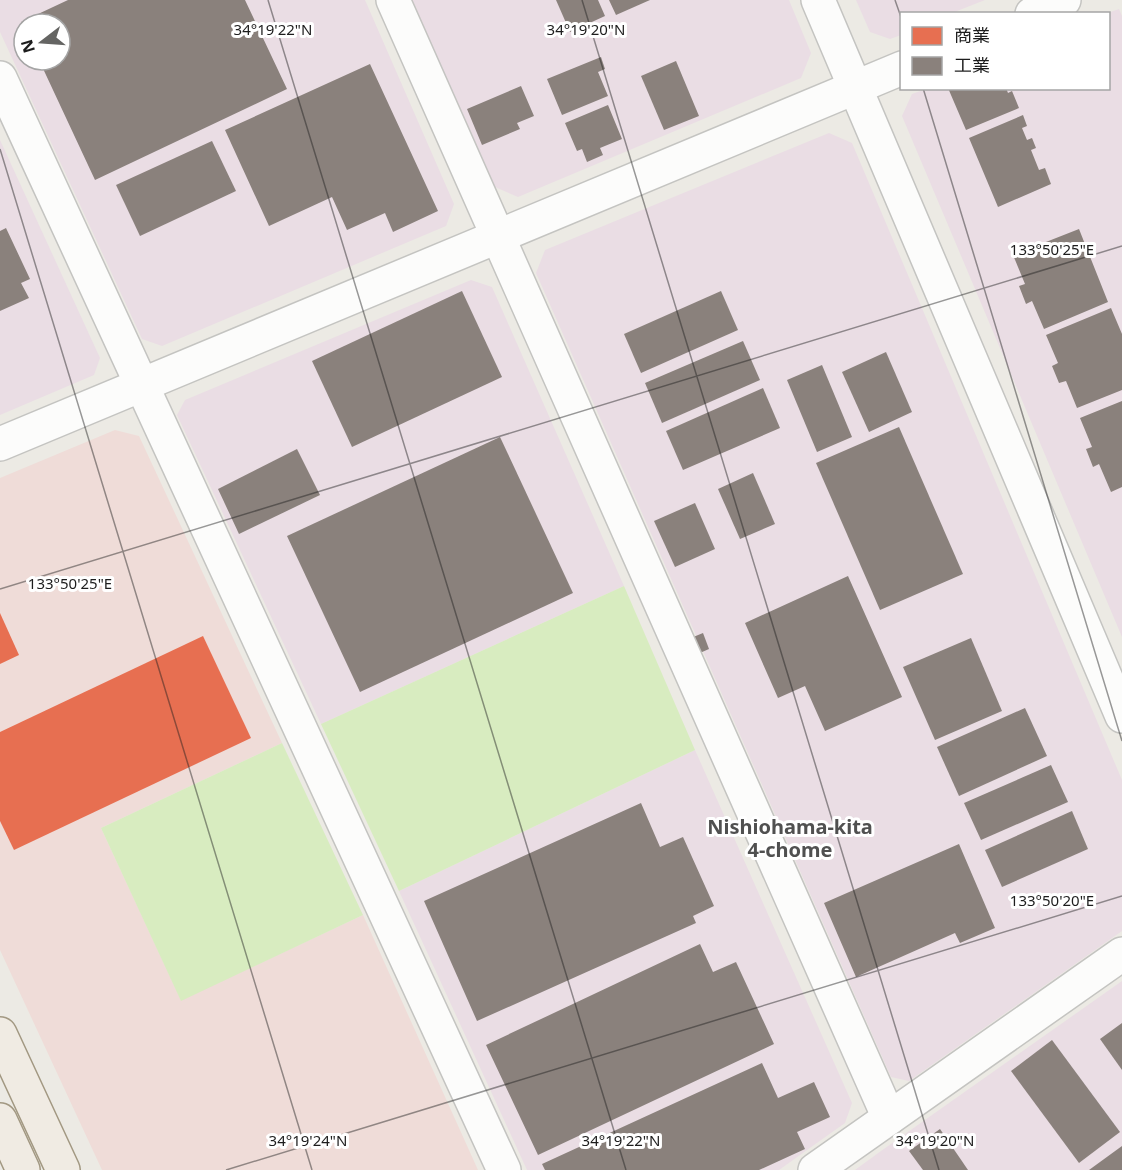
<svg xmlns="http://www.w3.org/2000/svg" width="1122" height="1170" font-family="'Noto Sans','Noto Sans JP',sans-serif">
	<style>
		.commercial { fill: #efdcd8 }
		.industrial { fill: #eadde4; fill-rule: evenodd }
		.grass { fill: #d8ecc0 }
		.shops { fill: #e76f51 }
		.industry { fill: #8a817c }
		.lines { fill: none; stroke-linecap: round; stroke-linejoin: round }
		.minor-casing { stroke: #c4c4c1; stroke-width: 36 }
		.major-casing { stroke: #a29882; stroke-width: 36 }
		.minor { stroke: #fcfcfb; stroke-width: 33 }
		.major { stroke: #f0ebe3; stroke-width: 33 }
		.ticks { fill: none; stroke: #1d1d1d; stroke-width: 1.5; stroke-opacity: 0.45 }
		.labels { text-anchor: middle; dominant-baseline: central; stroke-width: 6; stroke-linejoin: round; paint-order: stroke }
		.neighbourhood-label { font-size: 20px; font-weight: bold; fill: #505050; stroke: #fff }
		.ticks-label { font-size: 15px; text-anchor: middle; fill: #1d1d1d; stroke: #fff; stroke-width: 6; stroke-linejoin: round; paint-order: stroke }
	</style>
	<rect width="100%" height="100%" fill="#eceae4"/>
	<!-- commercial -->
	<polygon class="commercial" points="115,430 139,436 282,743 101,828 181,1000 363,915 478,1170 102,1170 0,950 0,478"/>
	<!-- industrial -->
	<g class="industrial">
		<path d="M0,0h365l89,204 -8,22 -284,120 -20,-7 -142,-307zM24,24h36v36h-36z"/>
		<polygon points="412,0 789,0 811,53 801,78 518,197 495,187"/>
		<polygon points="856,0 985,0 952,13 902,14 901,35 890,39 870,32"/>
		<polygon points="1119,9 1122,16 1122,637 902,116 912,94 926,89 1108,88 1108,13"/>
		<polygon points="829,133 852,143 1122,780 1122,931 909,1081 891,1077 536,273 545,250"/>
		<polygon points="0,140 100,358 94,375 0,415"/>
		<polygon points="471,280 492,287 624,586 321,724 177,415 185,400"/>
		<polygon points="695,750 852,1103 845,1123 779,1170 527,1170 399,891"/>
		<polygon points="1122,981 1122,1170 855,1170 881,1151"/>
	</g>
	<!-- grass -->
	<g class="grass">
		<polygon points="624,586 695,750 399,891 321,724"/>
		<polygon points="282,743 363,915 181,1001 101,828"/>
	</g>
	<!-- shops -->
	<g class="shops">
		<polygon points="0,613 19,655 0,664"/>
		<polygon points="203,636 251,738 14,850 0,821 0,732"/>
	</g>
	<!-- industry -->
	<g class="industry">
		<polygon points="68,0 245,0 287,89 95,180 39,60 60,60 60,24 24,24 24,28 21,22"/>
		<polygon points="556,0 598,0 605,16 570,32"/>
		<polygon points="609,0 650,0 616,15"/>
		<polygon points="601,57 605,69 598,72 608,96 562,115 547,79"/>
		<polygon points="676,61 699,116 664,130 641,76"/>
		<polygon points="370,64 438,211 393,232 385,213 347,230 332,197 269,226 225,130"/>
		<polygon points="521,86 534,116 517,123 520,129 482,145 467,109"/>
		<polygon points="948,88 1006,88 1008,93 1012,91 1019,108 966,130"/>
		<polygon points="608,105 622,139 600,148 603,155 587,162 582,149 577,151 565,123"/>
		<polygon points="1023,115 1027,126 1022,128 1027,140 1032,138 1036,148 1031,150 1039,170 1045,168 1051,184 998,207 969,138"/>
		<polygon points="212,141 236,191 140,236 116,185"/>
		<polygon points="6,228 30,279 21,283 29,298 0,311 0,231"/>
		<polygon points="1079,229 1108,302 1044,329 1032,301 1026,304 1019,286 1025,284 1013,255"/>
		<polygon points="462,291 502,377 352,447 312,361"/>
		<polygon points="721,291 738,330 641,373 624,334"/>
		<polygon points="1111,308 1122,334 1122,390 1077,408 1066,381 1059,383 1052,366 1058,363 1046,335"/>
		<polygon points="743,341 760,380 662,423 645,383"/>
		<polygon points="886,352 912,412 869,432 842,372"/>
		<polygon points="822,365 852,437 817,452 787,380"/>
		<polygon points="763,388 780,428 683,470 666,431"/>
		<polygon points="1122,401 1122,487 1111,492 1099,464 1093,467 1086,449 1092,447 1080,418"/>
		<polygon points="899,427 963,574 880,610 816,463"/>
		<polygon points="500,437 573,593 360,692 287,536"/>
		<polygon points="297,449 320,495 239,534 218,489"/>
		<polygon points="753,473 775,524 740,539 718,489"/>
		<polygon points="695,503 715,549 675,567 654,521"/>
		<polygon points="848,576 902,697 825,731 805,686 778,698 745,623"/>
		<polygon points="703,633 709,649 693,656 686,640"/>
		<polygon points="971,638 1002,711 935,740 903,667"/>
		<polygon points="1025,708 1047,756 959,796 937,747"/>
		<polygon points="1051,765 1068,802 981,840 964,803"/>
		<polygon points="641,803 660,847 683,837 714,906 693,916 696,923 477,1021 424,901"/>
		<polygon points="1072,811 1088,849 1002,887 985,850"/>
		<polygon points="959,844 995,928 960,943 955,933 856,977 824,903"/>
		<polygon points="700,944 713,972 736,962 774,1044 538,1155 486,1045"/>
		<polygon points="1122,1023 1122,1070 1100,1039"/>
		<polygon points="1052,1040 1120,1132 1079,1163 1011,1071"/>
		<polygon points="762,1063 778,1098 814,1082 830,1117 797,1132 805,1149 759,1170 545,1170 542,1164"/>
		<polygon points="940,1129 968,1170 923,1170 909,1151"/>
		<polygon points="1122,1146 1122,1170 1089,1170"/>
	</g>
	<g class="lines">
		<defs>
			<g id="minor">
				<polyline points="393,0 889,1118"/>
				<polyline points="818,0 1122,716"/>
				<polyline points="1032,14 1064,0"/>
				<polyline points="0,78 504,1170"/>
				<polyline points="0,444 902,68"/>
				<polyline points="815,1170 1122,954"/>
			</g>
			<g id="major">
				<polyline points="0,1034 63,1170"/>
				<polyline points="0,1120 23,1170"/>
			</g>
		</defs>
		<!-- minor casing -->
		<use href="#minor" class="minor-casing"/>
		<!-- major casing -->
		<use href="#major" class="major-casing"/>
		<!-- minor -->
		<use href="#minor" class="minor"/>
		<!-- major -->
		<use href="#major" class="major"/>
	</g>
	<!-- ticks -->
	<path class="ticks" d="M268,0l358,1170M582,0l357,1170M895,0l7,20M923,88l199,653M0,149l312,1021M0,589l1122,-343M226,1170l896,-274"/>
	<g class="labels">
		<!-- neighbourhood labels -->
		<g class="neighbourhood-label">
			<text x="790" y="826">Nishiohama-kita<tspan x="790" dy="23">4-chome</tspan></text>
		</g>
	</g>
	<g class="ticks-label">
		<text x="273" y="35">34°19'22"N</text>
		<text x="586" y="35">34°19'20"N</text>
		<text x="1052" y="255">133°50'25"E</text>
		<text x="70" y="589">133°50'25"E</text>
		<text x="1052" y="906">133°50'20"E</text>
		<text x="308" y="1146">34°19'24"N</text>
		<text x="621" y="1146">34°19'22"N</text>
		<text x="935" y="1146">34°19'20"N</text>
	</g>
	<!-- legend -->
	<rect x="900" y="12" width="210" height="78" fill="#ffffff" stroke="#a5a5a5" stroke-width="1.5"/>
	<rect x="912" y="27" width="30" height="18" fill="#e76f51" stroke="#a5a5a5" stroke-width="1.5"/>
	<text x="954" y="42" font-size="18" fill="#1d1d1d">商業</text>
	<rect x="912" y="57" width="30" height="18" fill="#8a817c" stroke="#a5a5a5" stroke-width="1.5"/>
	<text x="954" y="72" font-size="18" fill="#1d1d1d">工業</text>
	<!-- north arrow -->
	<g transform="translate(42 42) rotate(253)"><circle r="28" fill="#ffffff" stroke="#a5a5a5" stroke-width="1.5"/>
	<path d="M0-4.5L10 22L0 15L-10 22Z" fill="#656563"/>
	<text y="-9" font-size="16" font-weight="bold" text-anchor="middle" fill="#1d1d1d">N</text>
	</g>
</svg>
